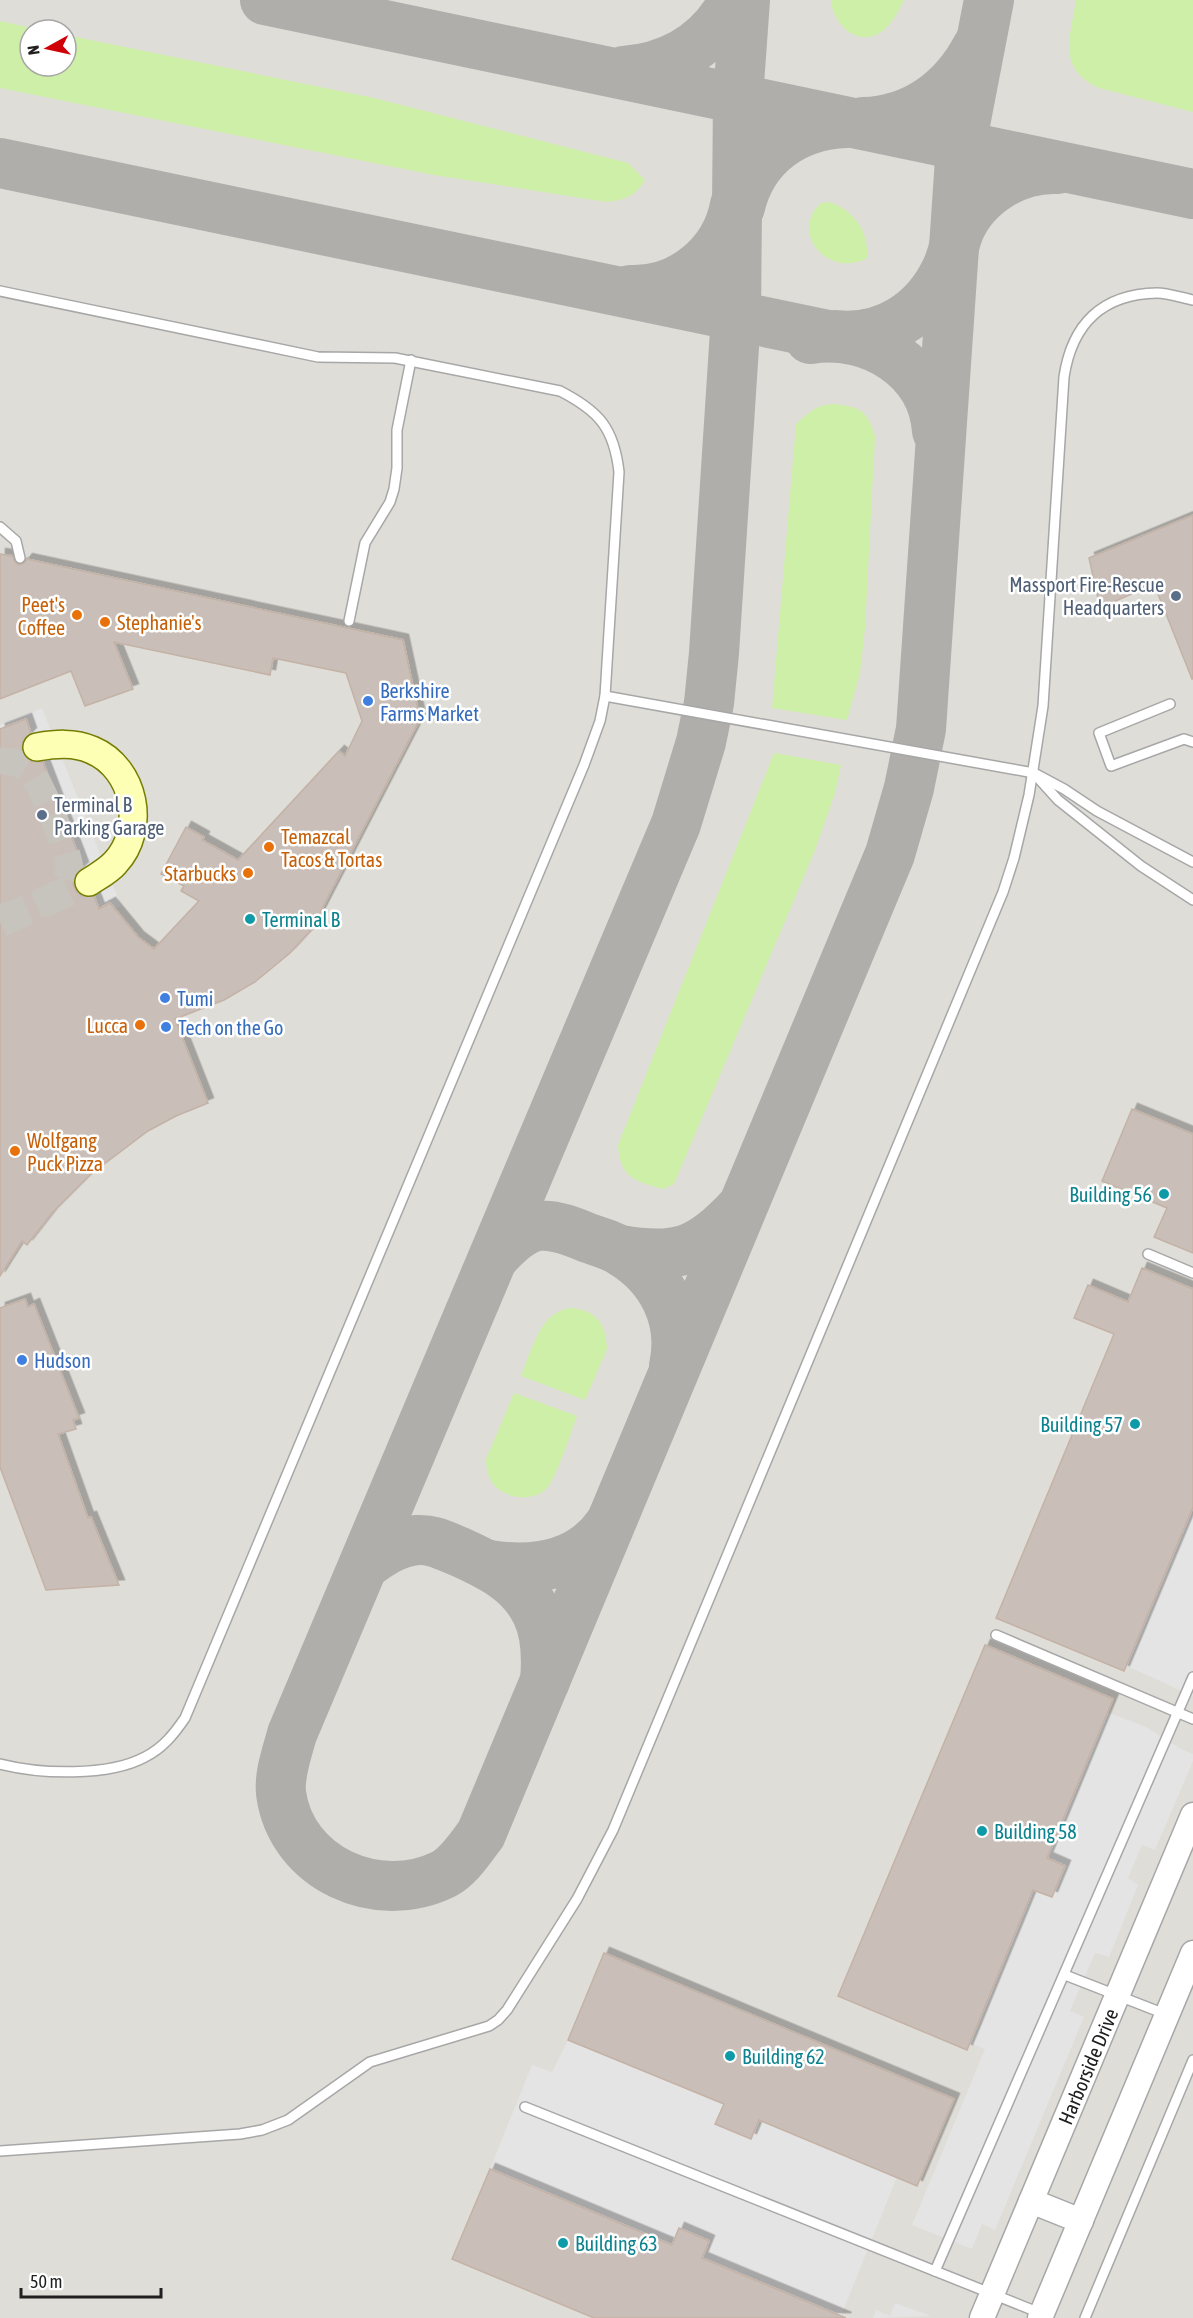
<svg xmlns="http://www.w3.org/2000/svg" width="1193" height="2318" font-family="'Asap Condensed',sans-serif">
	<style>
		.airport { fill: #dfddd7; fill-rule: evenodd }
		.grass { fill: #cdefa7 }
		.parking { fill: #e4e4e4 }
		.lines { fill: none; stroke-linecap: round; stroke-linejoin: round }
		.taxiway { stroke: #b0aeaa; stroke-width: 50 }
		.building { fill: #c9bfb8; stroke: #c4b2a6; stroke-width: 1.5; filter: url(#shadow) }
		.secondary-tunnel { stroke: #c7c4be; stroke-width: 27; stroke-dasharray: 27 14; stroke-linecap: butt }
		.primary-tunnel { stroke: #c7c4be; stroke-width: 30; stroke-dasharray: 30 15; stroke-linecap: butt }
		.service-casing { stroke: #a7a7a7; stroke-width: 12 }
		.tertiary-casing { stroke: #a7a7a7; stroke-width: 27 }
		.secondary-casing { stroke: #747d00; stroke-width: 30 }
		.service { stroke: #fff; stroke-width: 9 }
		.tertiary { stroke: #fff; stroke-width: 24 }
		.secondary { stroke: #fdffb5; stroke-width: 27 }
		.service-dot { fill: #5c6f8a; stroke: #fff; stroke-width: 2 }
		.food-dot { fill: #e8710a; stroke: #fff; stroke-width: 2 }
		.shop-dot { fill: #3f7fe0; stroke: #fff; stroke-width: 2 }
		.culture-dot { fill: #0f9aa8; stroke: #fff; stroke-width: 2 }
		.labels { text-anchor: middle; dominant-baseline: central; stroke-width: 5; stroke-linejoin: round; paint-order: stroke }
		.service-label { font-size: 20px; fill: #4e5e75; stroke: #fff; text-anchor: end }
		.food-label { font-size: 20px; fill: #c56008; stroke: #fff; text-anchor: end }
		.shop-label { font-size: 20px; fill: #366cbe; stroke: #fff; text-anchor: start }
		.culture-label { font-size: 20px; fill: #0d838f; stroke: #fff; text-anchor: start }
		.street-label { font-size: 20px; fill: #202020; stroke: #fff }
	</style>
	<defs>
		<filter id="shadow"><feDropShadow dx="5.5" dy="-5.5" stdDeviation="0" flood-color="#0004"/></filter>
	</defs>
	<rect width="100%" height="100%" fill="#f1ede5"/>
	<!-- airport -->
	<path class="airport" d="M0,0h1193v2318h-1193zM30,30h36v36h-36z"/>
	<!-- grass -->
	<g class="grass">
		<path d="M831,0h73c-5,10 -10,20 -18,28 -24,23 -53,-1 -55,-28z"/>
		<path d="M1076,0h117v112l-94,-24c-42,-20 -29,-49 -23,-88z"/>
		<path d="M0,21l41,9h-11v36h36v-31l308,63 254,65 17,17c-9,16 -21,20 -38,22l-173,-27 -434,-87z"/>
		<path d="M830,202c24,9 39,29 37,56 -38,21 -79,-25 -46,-55z"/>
		<path d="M833,404c27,3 34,6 42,32l-10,192 -5,45 -13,47 -75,-12 24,-284c12,-11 20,-19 37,-20z"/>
		<path d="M774,753l67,12 -6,28 -20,57 -141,334 -11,5c-28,-8 -43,-11 -45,-44z"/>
		<path d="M570,1308c27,2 36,16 37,41l-22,51 -64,-24c11,-26 18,-63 49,-68z"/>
		<path d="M514,1393l63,23c-6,15 -21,65 -32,74 -12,10 -31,9 -44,1 -11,-7 -15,-19 -15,-32z"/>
	</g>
	<!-- parking -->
	<g class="parking">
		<polygon points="42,708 121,906 0,954 0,725"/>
		<polygon points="1190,1513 1193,1514 1193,1696 1127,1666"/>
		<polygon points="1107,1712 1146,1727 1181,1749 1193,1754 1193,1761 1155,1850 1142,1845 1128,1878 1138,1885 1109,1957 1095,1953 1070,2011 1084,2017 995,2230 982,2224 972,2249 912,2225 985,2049 970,2043 1033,1890 1052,1897 1065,1866 1047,1858"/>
		<polygon points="568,2040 724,2104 715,2124 750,2139 759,2120 897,2177 841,2316 702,2258 708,2240 680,2228 672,2245 490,2169 532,2065 552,2072"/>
		<polygon points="895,2303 931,2316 873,2318 876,2310 890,2316"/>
	</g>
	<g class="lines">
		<!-- taxiway -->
		<g class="taxiway">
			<polyline points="265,0 1193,194"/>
			<path d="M745,0l-7,98 -2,218 -22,337 -5,50 -8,39 -25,82 -384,910c-5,19 -13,40 -11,59 10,76 97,114 163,81 15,-8 27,-27 37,-40l409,-980 19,-66 12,-59 40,-584 28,-145"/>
			<path d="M624,71c49,-4 87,-27 110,-71"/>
			<path d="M863,122c51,-1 91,-31 114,-75"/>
			<polyline points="0,163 842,338"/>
			<path d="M740,207c12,-52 54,-82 106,-84"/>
			<path d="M630,290c51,2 96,-35 105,-85"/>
			<path d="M836,335c48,5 89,-21 110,-65 6,-12 8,-26 13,-39 16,-38 58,-64 99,-62"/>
			<path d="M810,339c60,-10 123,29 127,92"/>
			<path d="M620,1250c58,10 81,1 120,-41"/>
			<path d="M494,1257c12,-13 27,-29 45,-31 16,-2 35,6 49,12 11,4 24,7 34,14 40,24 62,67 52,114"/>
			<path d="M364,1565c16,-12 32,-23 53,-25 16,-1 28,6 43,12 31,14 62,29 77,62 10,21 10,44 8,67"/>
			<path d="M489,1565c46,7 92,1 120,-40"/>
		</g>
	</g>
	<!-- building -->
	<g class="building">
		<polygon points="1193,515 1193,679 1192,679 1154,584 1100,608 1089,558"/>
		<polygon points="0,554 13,556 15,562 19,565 24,563 27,559 403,640 420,719 311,930 290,953 255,982 224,1000 175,1019 208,1103 176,1116 148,1131 91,1174 52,1213 27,1245 22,1241 0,1276 0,729 26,719 31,733 23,741 22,750 24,756 31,761 43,762 83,867 75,875 73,883 76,891 82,896 94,896 99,909 110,903 138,937 154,949 199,901 181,891 184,886 161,874 186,827 204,837 202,840 238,860 339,751 345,756 362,721 346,673 273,658 270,675 114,642 133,689 85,706 71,671 0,699"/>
		<polygon points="1132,1109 1193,1134 1193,1253 1154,1237 1167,1208 1102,1181"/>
		<polygon points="1142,1268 1193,1289 1193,1507 1124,1671 996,1618 1114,1334 1074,1318 1088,1285 1128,1302"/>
		<polygon points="25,1299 28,1307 34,1304 79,1418 73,1420 76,1429 58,1434 88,1518 91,1517 119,1585 46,1590 0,1467 0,1308"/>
		<polygon points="985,1645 1113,1699 1047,1858 1065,1866 1052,1897 1033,1890 967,2050 838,1996"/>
		<polygon points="604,1953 954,2099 917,2186 759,2120 751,2139 715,2124 724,2104 568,2040"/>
		<polygon points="490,2169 672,2245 679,2228 709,2241 702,2258 846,2318 594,2318 452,2259"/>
	</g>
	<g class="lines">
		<!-- secondary-tunnel -->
		<path class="secondary-tunnel" d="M0,761c9,0 18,1 26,6 13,8 40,79 43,96 1,7 -1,16 -5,22 -11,19 -44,26 -64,33"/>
		<!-- primary-tunnel -->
		<polyline class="primary-tunnel" points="0,922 89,882"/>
		<defs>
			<g id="service">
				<path d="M0,291l318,66 77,1 165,33c39,20 54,37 59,81l-14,224 -5,25 -16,44 -399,953c-11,16 -22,30 -40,39 -37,20 -105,17 -145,7"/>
				<polyline points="0,527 16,541 20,558"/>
				<polyline points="349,621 365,543 390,502 394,489 397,468 397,430 411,360"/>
				<polyline points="605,696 1034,773 1064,789 1097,811 1193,862"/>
				<polyline points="1170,704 1099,733 1111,766 1184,739 1193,742"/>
				<polyline points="1039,779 1058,800 1141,866 1193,900"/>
				<polyline points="1148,1254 1193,1273"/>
				<polyline points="996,1635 1193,1719"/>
				<polyline points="1065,1975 1165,2014"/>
				<polyline points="525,2107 1040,2313"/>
				<path d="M0,2151l240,-17 22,-4 26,-10 82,-58 119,-36 9,-6 9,-10 70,-111 36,-69 390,-938 11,-34 15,-63 14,-89 21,-329c8,-53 38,-83 93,-84 11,0 25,5 36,7"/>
				<polyline points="935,2271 1193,1677"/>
				<polyline points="1085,2318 1193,2060"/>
			</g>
			<g id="tertiary">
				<polyline points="1031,2201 1081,2221"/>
				<path id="s1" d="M982,2318l211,-503"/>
				<polyline points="1040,2318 1193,1953"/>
			</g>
			<path id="secondary" d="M37,747c18,-3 37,-5 55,3 43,18 55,79 23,113 -7,8 -17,13 -26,19"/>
		</defs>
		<!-- service casing -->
		<use href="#service" class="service-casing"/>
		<!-- tertiary casing -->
		<use href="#tertiary" class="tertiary-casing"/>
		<!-- secondary casing -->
		<use href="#secondary" class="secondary-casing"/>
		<!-- service -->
		<use href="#service" class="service"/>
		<!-- tertiary -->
		<use href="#tertiary" class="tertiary"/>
		<!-- secondary -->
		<use href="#secondary" class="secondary"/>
	</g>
	<!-- markers -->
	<g class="service-dot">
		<circle cx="1176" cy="596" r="6"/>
		<circle cx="42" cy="815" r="6"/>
	</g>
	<g class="food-dot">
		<circle cx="77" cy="615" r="6"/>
		<circle cx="105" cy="622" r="6"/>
		<circle cx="269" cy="847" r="6"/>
		<circle cx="248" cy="873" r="6"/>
		<circle cx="140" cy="1025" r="6"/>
		<circle cx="15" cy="1151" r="6"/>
	</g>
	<g class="shop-dot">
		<circle cx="368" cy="701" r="6"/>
		<circle cx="165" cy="998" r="6"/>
		<circle cx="166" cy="1027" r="6"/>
		<circle cx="22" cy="1360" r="6"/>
	</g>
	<g class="culture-dot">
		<circle cx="250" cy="919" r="6"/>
		<circle cx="1164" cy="1194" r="6"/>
		<circle cx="1135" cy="1424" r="6"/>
		<circle cx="982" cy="1831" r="6"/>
		<circle cx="730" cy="2056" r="6"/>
		<circle cx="563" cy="2243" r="6"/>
	</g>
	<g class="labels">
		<!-- service labels -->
		<g class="service-label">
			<text x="1164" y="584">Massport Fire-Rescue<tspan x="1164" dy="23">Headquarters</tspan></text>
			<text x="54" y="804" text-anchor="start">Terminal B<tspan x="54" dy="23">Parking Garage</tspan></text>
		</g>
		<!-- food labels -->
		<g class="food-label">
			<text x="65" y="604">Peet's<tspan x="65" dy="23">Coffee</tspan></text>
			<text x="117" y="622" text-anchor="start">Stephanie's</text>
			<text x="281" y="836" text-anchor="start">Temazcal<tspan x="281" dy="23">Tacos &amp; Tortas</tspan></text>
			<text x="236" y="873">Starbucks</text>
			<text x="128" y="1025">Lucca</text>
			<text x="27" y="1140" text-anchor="start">Wolfgang<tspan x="27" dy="23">Puck Pizza</tspan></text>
		</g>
		<!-- shop labels -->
		<g class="shop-label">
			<text x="380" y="690">Berkshire<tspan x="380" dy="23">Farms Market</tspan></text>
			<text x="177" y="998">Tumi</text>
			<text x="178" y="1027">Tech on the Go</text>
			<text x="34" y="1360">Hudson</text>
		</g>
		<!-- culture labels -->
		<g class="culture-label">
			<text x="262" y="919">Terminal B</text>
			<text x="1152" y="1194" text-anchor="end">Building 56</text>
			<text x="1123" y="1424" text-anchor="end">Building 57</text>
			<text x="994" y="1831">Building 58</text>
			<text x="742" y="2056">Building 62</text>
			<text x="575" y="2243">Building 63</text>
		</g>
		<!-- street labels -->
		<g class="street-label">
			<text stroke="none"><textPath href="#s1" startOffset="273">Harborside Drive</textPath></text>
		</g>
	</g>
	<!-- north arrow -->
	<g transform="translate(48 48) rotate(262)"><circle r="28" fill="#ffffff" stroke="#a6a6a6" stroke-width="1.5"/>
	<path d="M0-4.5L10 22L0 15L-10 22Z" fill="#cf0007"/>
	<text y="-9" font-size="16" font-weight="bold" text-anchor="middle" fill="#202020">N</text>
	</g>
	<!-- scale -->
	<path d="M21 2288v9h140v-9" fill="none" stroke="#202020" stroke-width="3"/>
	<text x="30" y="2288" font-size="18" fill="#202020" stroke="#ffffff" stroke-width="4.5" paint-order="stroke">50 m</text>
</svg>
